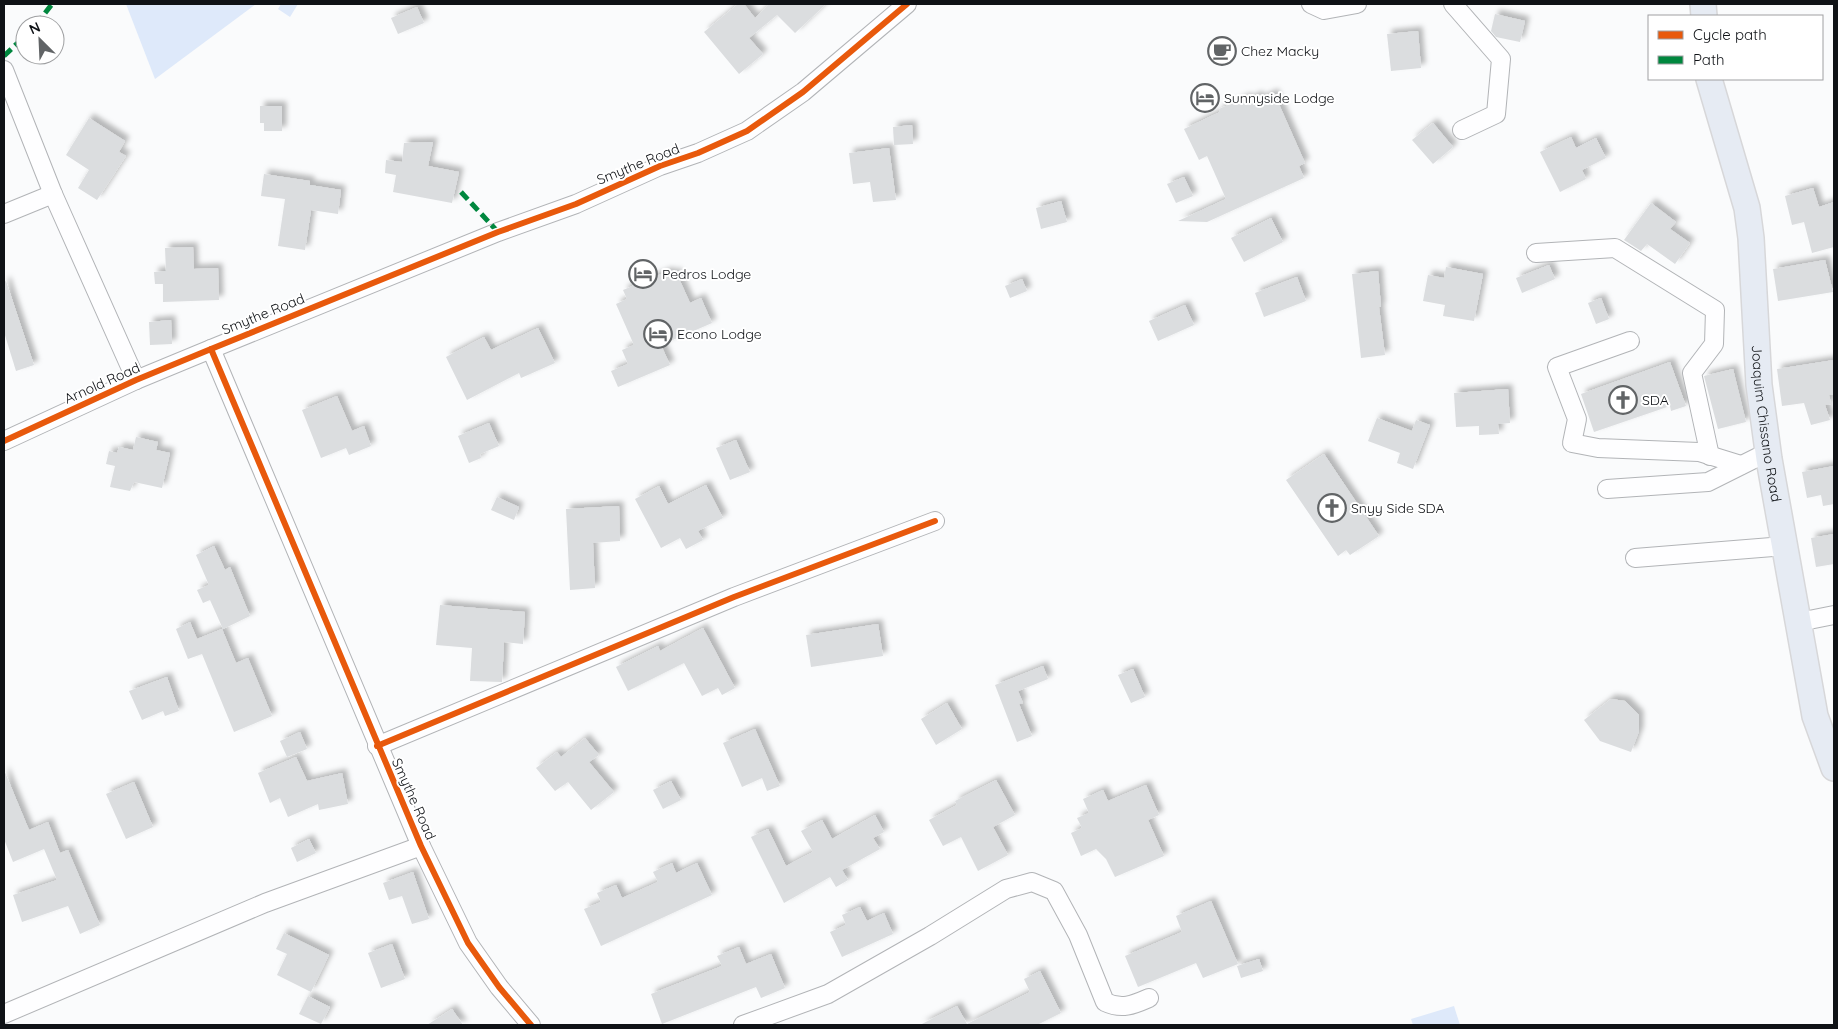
<svg xmlns="http://www.w3.org/2000/svg" width="1838" height="1029" font-family="Quicksand,sans-serif">
	<style>
		.green { fill: #dee9fa }
		.building { fill: #dbdddf; filter: url(#shadow) }
		.lines { fill: none; stroke-linecap: round; stroke-linejoin: round }
		.minor-casing { stroke: #b2b4b7; stroke-width: 20 }
		.highway-casing { stroke: #d7d7d9; stroke-width: 28 }
		.minor { stroke: #fefeff; stroke-width: 18 }
		.highway { stroke: #e6ebf3; stroke-width: 25 }
		.quiet { stroke: #00873e; stroke-width: 5; stroke-dasharray: 10 5; stroke-linecap: butt }
		.cycleway-casing { stroke: #fff; stroke-width: 9 }
		.cycleway { stroke: #e8590c; stroke-width: 6 }
		.labels { text-anchor: middle; dominant-baseline: central; stroke-width: 4; stroke-linejoin: round; paint-order: stroke }
		.poi-label { font-size: 14px; fill: #0f1216; stroke: #fff; text-anchor: start }
		.street-label { font-size: 14px; fill: #0f1216; stroke: #fff }
	</style>
	<defs>
		<filter id="shadow"><feDropShadow dx="4.5" dy="-4.5" stdDeviation="2.5" flood-color="#0004"/></filter>
	</defs>
	<rect width="100%" height="100%" fill="#fafbfc"/>
	<!-- green -->
	<g class="green">
		<polygon points="126,4 256,4 155,79"/>
		<polygon points="281,4 298,4 290,17 278,9"/>
		<polygon points="1454,1006 1460,1025 1413,1025 1411,1019"/>
	</g>
	<!-- building -->
	<g class="building">
		<polygon points="738,4 744,4 755,18 768,5 767,4 826,4 795,33 777,15 749,38 763,54 739,74 704,32"/>
		<polygon points="417,7 424,23 398,34 391,18"/>
		<polygon points="1495,14 1525,21 1520,42 1496,37 1491,31"/>
		<polygon points="1418,31 1421,68 1391,71 1387,34"/>
		<polygon points="1274,93 1305,163 1299,166 1304,178 1207,222 1178,221 1226,199 1207,156 1199,160 1184,129 1220,112 1219,109 1247,97 1248,100 1258,95 1260,99"/>
		<polygon points="260,106 282,106 282,131 264,131 264,123 260,123"/>
		<polygon points="89,118 125,141 119,152 126,156 97,200 78,188 89,170 66,155"/>
		<polygon points="1433,123 1453,147 1433,164 1412,140"/>
		<polygon points="912,125 913,144 894,145 893,127"/>
		<polygon points="1571,137 1576,148 1596,138 1606,158 1582,170 1586,179 1560,192 1540,152"/>
		<polygon points="433,142 428,166 459,172 452,203 393,192 396,175 385,173 386,160 402,162 404,143"/>
		<polygon points="889,148 896,200 873,202 870,182 853,184 849,153"/>
		<polygon points="264,174 310,181 310,185 341,190 338,214 311,210 305,250 278,246 285,199 261,196"/>
		<polygon points="1184,177 1193,196 1176,203 1167,184"/>
		<polygon points="1813,188 1819,207 1834,202 1834,247 1812,253 1804,222 1792,225 1785,196"/>
		<polygon points="1061,201 1067,222 1041,229 1036,208"/>
		<polygon points="1651,203 1676,222 1670,229 1690,243 1675,264 1647,244 1641,251 1624,240"/>
		<polygon points="1271,218 1283,242 1244,262 1231,238"/>
		<polygon points="193,247 194,269 218,268 219,300 163,302 163,284 155,284 154,272 166,271 165,248"/>
		<polygon points="1825,260 1833,292 1778,301 1773,269"/>
		<polygon points="1549,265 1555,279 1522,293 1516,278"/>
		<polygon points="1446,267 1483,274 1474,321 1443,316 1445,305 1423,301 1428,275 1444,278"/>
		<polygon points="669,271 670,274 676,272 690,303 701,298 712,323 661,345 670,365 618,387 611,371 628,364 622,350 634,345 616,304 627,299 623,290 633,286 630,280 643,274 646,280"/>
		<polygon points="1378,271 1381,307 1379,307 1385,355 1361,358 1352,274"/>
		<polygon points="1297,277 1306,301 1264,317 1255,293"/>
		<polygon points="1022,279 1027,291 1010,298 1005,286"/>
		<polygon points="6,281 34,365 16,371 4,332 4,282"/>
		<polygon points="1601,298 1609,319 1596,324 1588,303"/>
		<polygon points="1185,305 1194,325 1158,341 1149,321"/>
		<polygon points="171,320 172,344 150,345 149,322"/>
		<polygon points="538,328 555,363 521,378 519,373 467,400 446,357 484,337 491,350"/>
		<polygon points="1834,360 1834,394 1829,395 1831,404 1825,405 1830,420 1811,425 1804,403 1782,406 1777,369"/>
		<polygon points="1670,362 1686,406 1671,411 1670,406 1594,432 1581,394"/>
		<polygon points="1733,369 1746,422 1718,429 1704,376"/>
		<polygon points="1508,389 1510,423 1498,424 1499,434 1479,435 1479,426 1456,427 1454,393"/>
		<polygon points="337,396 352,431 364,426 371,446 349,455 346,448 321,458 302,410"/>
		<polygon points="1377,418 1412,431 1416,420 1430,425 1413,469 1397,463 1400,453 1368,441"/>
		<polygon points="489,423 499,446 480,454 481,458 469,463 458,436"/>
		<polygon points="136,437 158,442 156,450 170,453 162,488 134,482 130,491 110,487 115,466 106,464 109,451 117,453 119,447 133,450"/>
		<polygon points="736,440 750,472 730,480 716,448"/>
		<polygon points="1324,454 1379,536 1350,555 1346,550 1338,556 1286,480"/>
		<polygon points="1834,466 1834,504 1823,506 1821,495 1807,498 1802,472"/>
		<polygon points="706,485 723,518 698,531 703,540 686,549 680,538 661,548 635,499 659,486 668,504"/>
		<polygon points="497,497 519,507 514,520 491,510"/>
		<polygon points="619,506 620,541 593,543 595,588 570,590 566,509"/>
		<polygon points="1834,534 1834,564 1816,567 1811,538"/>
		<polygon points="214,546 225,570 230,567 250,616 223,629 210,600 203,603 197,590 209,585 196,555"/>
		<polygon points="440,605 525,612 523,644 504,642 502,682 470,681 472,648 436,645"/>
		<polygon points="190,622 197,639 222,629 236,663 248,658 272,716 234,732 202,654 188,659 176,629"/>
		<polygon points="878,624 883,656 811,667 806,635"/>
		<polygon points="703,628 735,688 722,695 718,688 702,696 684,663 628,691 616,667 658,646 660,651"/>
		<polygon points="1043,666 1048,679 1018,691 1023,703 1019,704 1032,736 1017,742 995,685"/>
		<polygon points="1133,669 1145,697 1131,703 1118,675"/>
		<polygon points="167,677 179,711 165,716 163,711 142,720 129,691"/>
		<polygon points="1611,699 1625,701 1639,715 1639,731 1631,752 1600,741 1584,720"/>
		<polygon points="947,703 962,729 936,745 921,719"/>
		<polygon points="755,729 780,786 767,791 762,778 742,787 723,743"/>
		<polygon points="300,732 307,749 287,757 280,741"/>
		<polygon points="585,738 599,755 589,762 614,792 591,810 568,782 555,791 536,768 557,752 561,757"/>
		<polygon points="296,757 307,781 342,773 348,804 319,810 318,804 288,817 280,798 270,803 258,773"/>
		<polygon points="4,770 29,830 48,822 60,853 68,850 100,925 80,934 68,906 22,922 13,895 57,880 44,849 13,862 4,839"/>
		<polygon points="996,780 1015,815 993,827 1008,855 978,871 961,837 943,846 929,820 957,805 955,801"/>
		<polygon points="671,781 681,800 663,809 653,790"/>
		<polygon points="134,782 153,827 126,839 106,794"/>
		<polygon points="1146,785 1159,815 1148,820 1164,856 1115,877 1106,859 1096,849 1081,856 1071,833 1082,828 1077,818 1089,813 1083,799 1103,790 1108,801"/>
		<polygon points="875,815 884,832 873,838 880,849 842,870 848,880 836,887 830,877 784,903 751,837 768,829 786,866 813,852 801,831 822,820 832,839"/>
		<polygon points="309,839 316,853 297,862 291,848"/>
		<polygon points="672,863 676,873 697,863 712,895 601,946 584,909 601,902 597,893 616,885 622,898 658,882 653,872"/>
		<polygon points="413,872 429,919 412,924 402,896 389,900 383,883"/>
		<polygon points="1211,901 1238,964 1203,978 1196,963 1138,987 1125,956 1182,932 1176,916"/>
		<polygon points="860,907 867,921 884,913 893,934 842,957 830,932 846,925 842,915"/>
		<polygon points="284,933 329,955 311,992 277,975 287,954 276,949"/>
		<polygon points="392,944 405,979 381,988 368,953"/>
		<polygon points="739,947 746,964 771,954 785,988 761,998 756,987 662,1024 651,994 722,966 717,956"/>
		<polygon points="1259,959 1263,971 1241,978 1237,966"/>
		<polygon points="1040,971 1061,1013 1037,1025 920,1025 957,1006 967,1024 1030,992 1024,979"/>
		<polygon points="308,996 330,1007 321,1024 299,1014"/>
		<polygon points="452,1009 463,1025 427,1025"/>
	</g>
	<g class="lines">
		<defs>
			<g id="minor">
				<polyline points="1311,4 1324,10 1357,4"/>
				<polyline points="1453,4 1501,59 1496,114 1462,130"/>
				<polyline points="4,70 53,194 136,380"/>
				<polyline points="4,214 53,194"/>
				<polyline points="1536,253 1615,248 1715,310 1714,344 1692,373 1710,456"/>
				<polyline points="1630,341 1557,367 1577,419 1572,443 1598,448 1699,452 1741,465"/>
				<polyline points="211,349 421,846 468,943 499,987 531,1025"/>
				<polyline points="4,441 136,380 211,349 498,232 576,204 660,166 698,153 747,131 803,92 907,4"/>
				<polyline points="1607,489 1708,482 1768,452"/>
				<polyline points="1635,558 1785,546"/>
				<polyline points="1799,622 1834,615"/>
				<polyline points="377,746 734,597 935,521"/>
				<polyline points="4,1014 265,903 421,846"/>
				<path d="M743,1025l85,-31 102,-58 76,-47 26,-7 22,9 24,44 27,67c17,8 28,3 44,-4"/>
			</g>
			<g id="highway">
				<polyline points="1703,4 1704,16"/>
				<path id="s1" d="M1709,79l38,129 4,30 8,147 10,74 46,257 19,52"/>
			</g>
		</defs>
		<!-- minor casing -->
		<use href="#minor" class="minor-casing"/>
		<!-- highway casing -->
		<use href="#highway" class="highway-casing"/>
		<!-- minor -->
		<use href="#minor" class="minor"/>
		<!-- highway -->
		<use href="#highway" class="highway"/>
		<!-- quiet -->
		<g class="quiet">
			<polyline points="36,25 52,4"/>
			<polyline points="4,56 25,36"/>
			<polyline points="461,192 498,232"/>
		</g>
		<defs>
			<g id="cycleway">
				<polyline points="211,349 421,846 468,943 499,987 531,1025"/>
				<polyline points="4,441 136,380 211,349 498,232 576,204 660,166 698,153 747,131 803,92 907,4"/>
				<polyline points="377,746 734,597 935,521"/>
			</g>
		</defs>
		<!-- cycleway casing -->
		<use href="#cycleway" class="cycleway-casing"/>
		<!-- cycleway -->
		<use href="#cycleway" class="cycleway"/>
	</g>
	<!-- icons -->
	<defs>
		<symbol id="cafe-ring" viewBox="-11 -11 22 22"><circle r="9.5" fill="#fff" stroke="#616466" stroke-width="1.5"/><path d="M-5.5-4.5H6V0H3Q3 3.5 0 3.5H-2.5Q-5.5 3.5-5.5 0ZM3-3.2v2h1.7v-2ZM-6 4.5H4V6H-6Z" fill="#616466"/></symbol>
		<symbol id="hotel-ring" viewBox="-11 -11 22 22"><circle r="9.5" fill="#fff" stroke="#616466" stroke-width="1.5"/><path d="M-6-4.5h1.5V1H6V5H4.5V3h-9V5H-6ZM-4 0a1.8 1.8 0 1 1 3.6 0ZM.5 0V-2.5h3Q6-2.5 6 0Z" fill="#616466"/></symbol>
		<symbol id="church-ring" viewBox="-11 -11 22 22"><circle r="9.5" fill="#fff" stroke="#616466" stroke-width="1.5"/><path d="M-1.2-6h2.4v3.5h3.3v2.4h-3.3V6h-2.4V-.1h-3.3v-2.4h3.3Z" fill="#616466"/></symbol>
	</defs>
	<g fill-rule="evenodd">
		<use href="#cafe-ring" x="1206" y="35" width="32" height="32"/>
		<use href="#hotel-ring" x="1189" y="82" width="32" height="32"/>
		<use href="#hotel-ring" x="627" y="258" width="32" height="32"/>
		<use href="#hotel-ring" x="642" y="318" width="32" height="32"/>
		<use href="#church-ring" x="1607" y="384" width="32" height="32"/>
		<use href="#church-ring" x="1316" y="492" width="32" height="32"/>
	</g>
	<g class="labels">
		<!-- poi labels -->
		<g class="poi-label">
			<text x="1241" y="51">Chez Macky</text>
			<text x="1224" y="98">Sunnyside Lodge</text>
			<text x="662" y="274">Pedros Lodge</text>
			<text x="677" y="334">Econo Lodge</text>
			<text x="1642" y="400">SDA</text>
			<text x="1351" y="508">Snyy Side SDA</text>
		</g>
		<!-- street labels -->
		<g class="street-label">
			<text transform="translate(638 164) rotate(-22)">Smythe Road</text>
			<text transform="translate(263 314) rotate(-22)">Smythe Road</text>
			<text transform="translate(102 383) rotate(-24)">Arnold Road</text>
			<text stroke="none"><textPath href="#s1" startOffset="351">Joaquim Chissano Road</textPath></text>
			<text transform="translate(414 799) rotate(66)">Smythe Road</text>
		</g>
	</g>
	<!-- border -->
	<rect width="1838" height="1029" fill="none" stroke="#0f1216" stroke-width="10"/>
	<!-- legend -->
	<rect x="1648" y="15" width="175" height="65" fill="#ffffff" stroke="#9fa0a2"/>
	<rect x="1658" y="31" width="25" height="8" fill="#e8590c" stroke="#9fa0a2"/>
	<text x="1693" y="40" font-size="15" fill="#0f1216">Cycle path</text>
	<rect x="1658" y="56" width="25" height="8" fill="#00873e" stroke="#9fa0a2"/>
	<text x="1693" y="65" font-size="15" fill="#0f1216">Path</text>
	<!-- north arrow -->
	<g transform="translate(40 40) rotate(336)"><circle r="24" fill="#ffffff" stroke="#9fa0a2"/>
	<path d="M0-4L9 19L0 12L-9 19Z" fill="#616466"/>
	<text y="-8" font-size="14" font-weight="bold" text-anchor="middle" fill="#0f1216">N</text>
	</g>
</svg>
